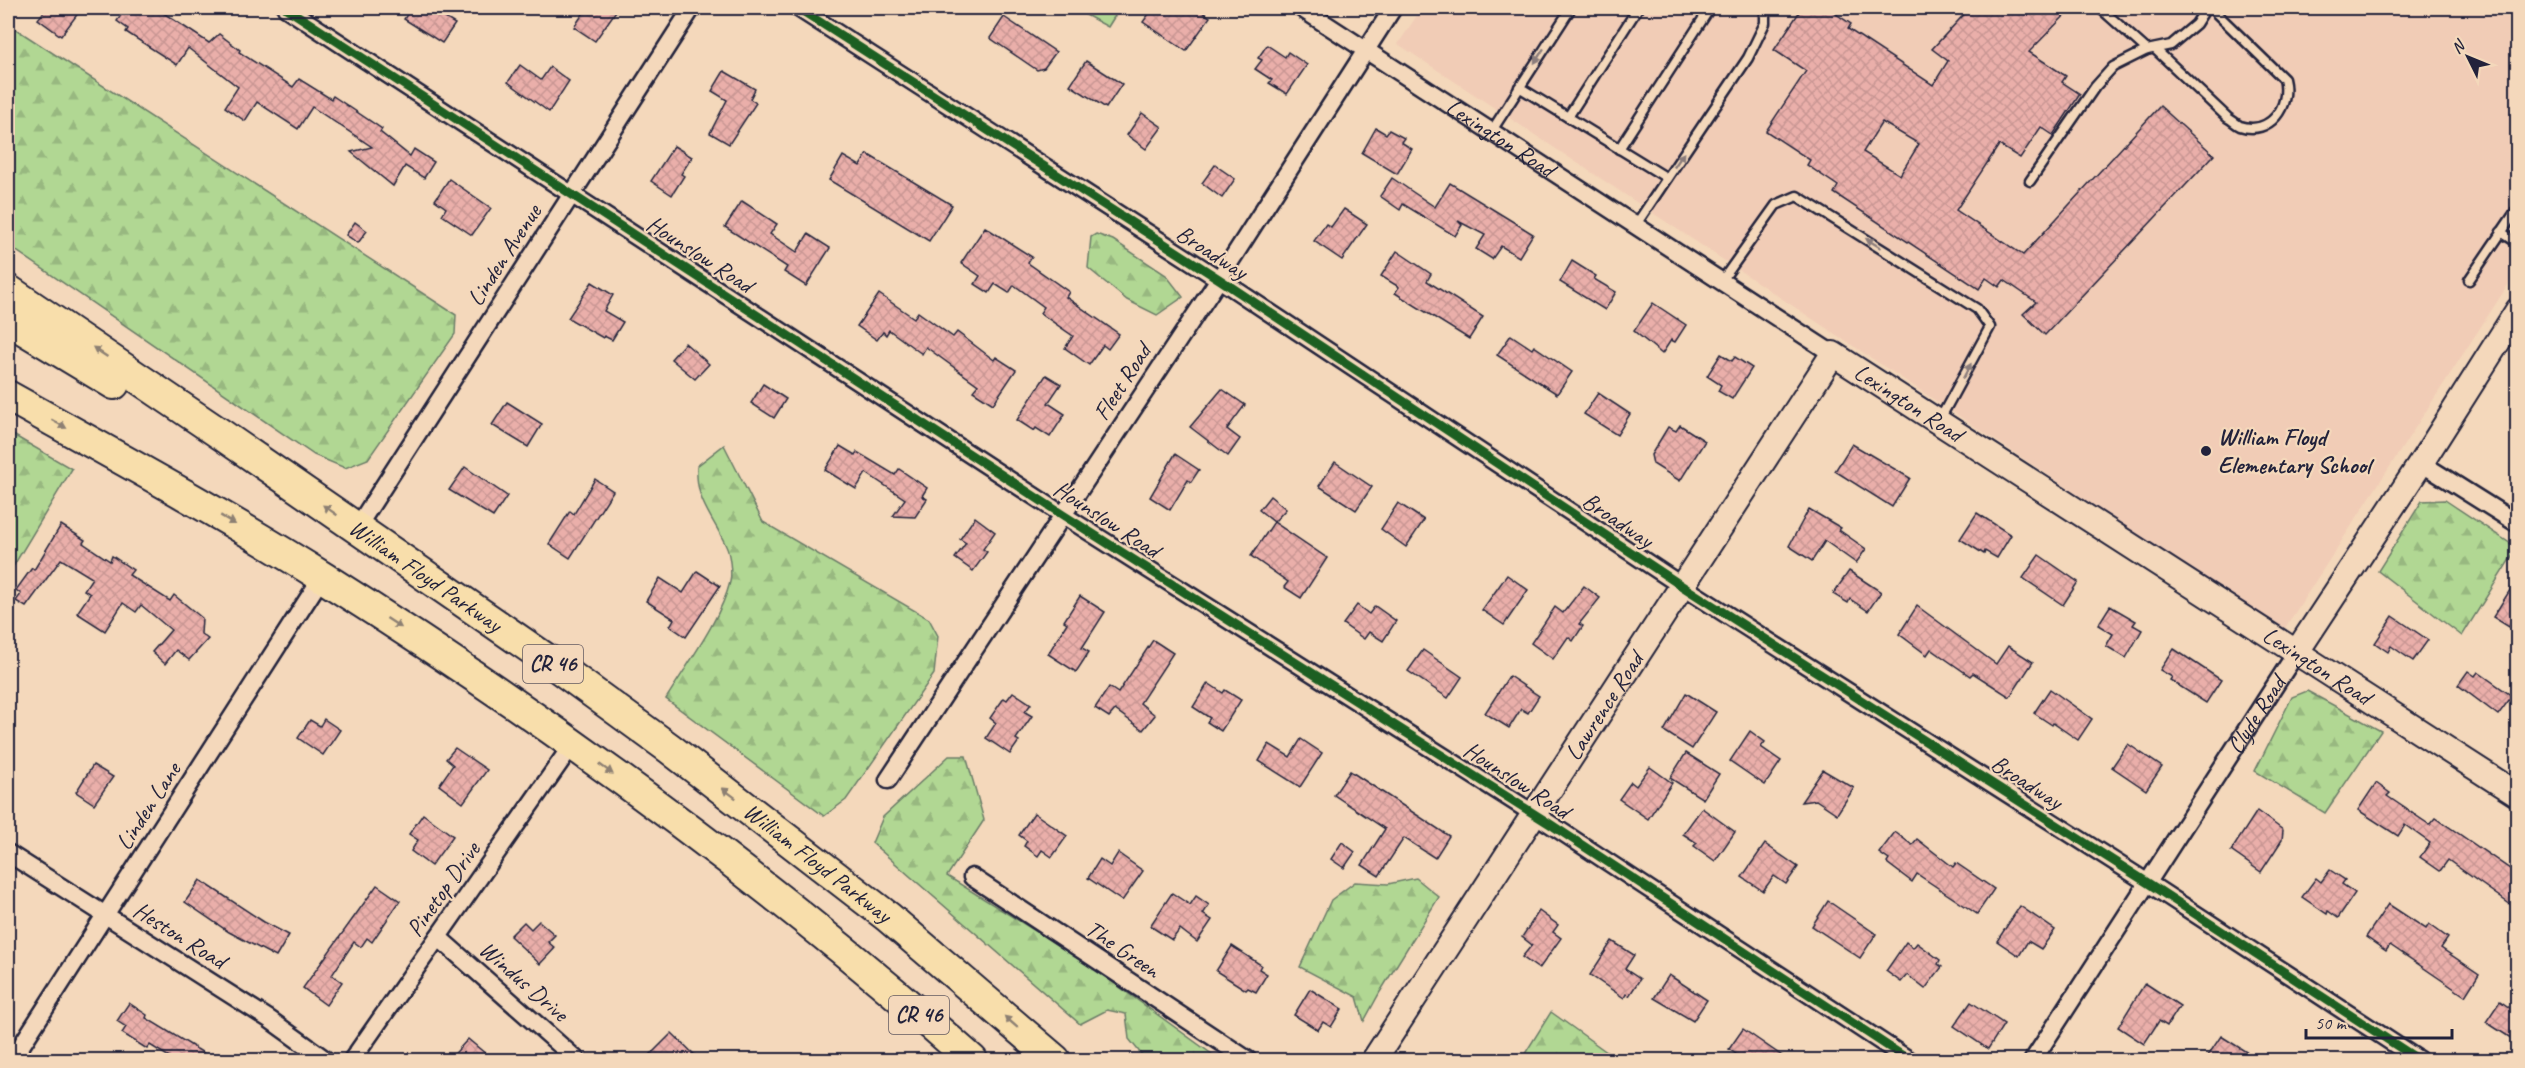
<svg xmlns="http://www.w3.org/2000/svg" width="2525" height="1068" font-family="Caveat,sans-serif">
	<style>
		.built { fill: #f1ccb6 }
		.forest { fill: url(#forest-firs); stroke: #6a7c67; stroke-width: 1.5 }
		.building { fill: url(#building-cross-hatch); stroke: #22223b; stroke-width: 1.5; fill-rule: evenodd }
		.lines { fill: none; stroke-linecap: round; stroke-linejoin: round }
		.lane-casing { stroke: #22223b; stroke-width: 13 }
		.street-casing { stroke: #22223b; stroke-width: 21 }
		.secondary-casing { stroke: #22223b; stroke-width: 28 }
		.highway-casing { stroke: #22223b; stroke-width: 34 }
		.lane { stroke: #f4d8bb; stroke-width: 8 }
		.street { stroke: #f4d8bb; stroke-width: 16 }
		.secondary { stroke: #f4d8bb; stroke-width: 24 }
		.highway { stroke: #f8deab; stroke-width: 30 }
		.cycleway-casing { stroke: #f4d8bb; stroke-width: 13 }
		.cycleway { stroke: #1b5e20; stroke-width: 9 }
		.oneway { fill: #8b7d7b }
		.oneway2 { fill: #8d8073 }
		.poi-dot { fill: #22223b; stroke: #f4d8bb; stroke-width: 2 }
		.labels { text-anchor: middle; dominant-baseline: central; stroke-width: 4.5; stroke-linejoin: round; paint-order: stroke }
		.shield { fill: #f4d8bb; stroke: #615961; stroke-width: 1.5 }
		.shield-label { font-size: 22px; font-weight: bold; fill: #22223b }
		.street-label { font-size: 24px; fill: #22223b; stroke: #f4d8bb }
		.poi-label { font-size: 24px; font-weight: bold; fill: #22223b; stroke: #f4d8bb; text-anchor: start }
	</style>
	<defs>
		<pattern id="forest-firs" width="22" height="20" patternUnits="userSpaceOnUse" patternTransform="scale(1.5)"><rect width="22" height="20" fill="#b1d793"/><path d="M5 1l3.5 6h-7zM16 11l3.5 6h-7z" fill="#98b880"/></pattern>
		<pattern id="building-cross-hatch" width="8" height="8" patternUnits="userSpaceOnUse" patternTransform="scale(1.5)"><rect width="8" height="8" fill="#eaafaa"/><path d="M0 0l8 8M0 8l8-8" fill="none" stroke="#c89693"/></pattern>
	</defs>
	<rect width="100%" height="100%" fill="#f4d8bb"/>
	<filter id="ink" filterUnits="userSpaceOnUse"><feTurbulence type="fractalNoise" baseFrequency=".0167" numOctaves="2"/><feDisplacementMap in="SourceGraphic" scale="12" xChannelSelector="R" yChannelSelector="G"/><feConvolveMatrix kernelMatrix="1 2 1 2 8 2 1 2 1" color-interpolation-filters="sRGB"/></filter>
	<g filter="url(#ink)">
		<!-- built -->
		<polygon class="built" points="1422,8 2517,8 2517,271 2283,631 1398,44"/>
		<!-- forest -->
		<g class="forest">
			<polygon points="1073,8 1120,8 1108,27"/>
			<polygon points="8,24 456,315 455,334 368,459 345,468 314,455 8,245"/>
			<polygon points="1096,234 1113,240 1166,275 1183,297 1157,315 1127,300 1088,268 1091,237"/>
			<polygon points="8,432 72,469 8,575"/>
			<path d="M724,445l39,77 166,97 9,17 -4,38 -88,126 -22,16 -158,-117c20,-33 55,-80 64,-117 2,-8 0,-28 -4,-36 -13,-30 -31,-44 -29,-80z"/>
			<polygon points="2445,500 2517,548 2462,636 2378,571 2422,501"/>
			<polygon points="2307,691 2381,731 2325,813 2255,771 2292,697"/>
			<polygon points="949,756 966,756 984,820 947,876 1085,962 1220,1060 1146,1060 1129,1039 1126,1014 1107,1010 1080,1024 872,843 883,817"/>
			<polygon points="1416,878 1439,897 1380,992 1364,1021 1357,997 1300,967 1331,900 1355,882 1388,884"/>
			<polygon points="1551,1012 1618,1060 1619,1060 1521,1060"/>
		</g>
		<!-- building -->
		<g class="building">
			<polygon points="47,8 82,8 61,36 38,19"/>
			<polygon points="126,8 156,8 209,43 219,34 240,50 239,52 293,87 299,79 331,99 333,96 382,129 380,132 410,156 414,149 434,162 424,178 405,166 393,186 351,152 372,147 312,107 298,129 257,102 245,121 225,107 238,87 188,48 177,65 126,32 128,29 117,21"/>
			<polygon points="411,8 452,8 445,18 455,24 442,43 404,19"/>
			<polygon points="587,8 618,8 595,41 574,27"/>
			<polygon points="1153,8 1196,8 1210,17 1186,51 1143,22"/>
			<path d="M1802,8h25l24,16 -3,5 85,56 15,-24 -16,-12 38,-41h102l-43,44 37,24 -4,6 18,12 -27,41 -12,-8 -21,31 -21,-13 -43,65 67,45 137,-149 54,49 -169,180 -22,-21 13,-12 -32,-22 -5,7 -13,-9 -7,11 -145,-96 4,-7 -31,-21 3,-5 -44,-29 40,-60 -32,-21zM1882,122l37,22 -19,31 -37,-23z"/>
			<polygon points="1004,17 1056,52 1044,68 1037,70 990,38"/>
			<polygon points="1267,45 1285,57 1288,52 1307,65 1287,94 1269,83 1272,80 1255,69 1262,60 1258,58"/>
			<polygon points="1086,61 1122,84 1106,108 1070,85"/>
			<polygon points="520,65 541,80 550,67 569,81 549,112 508,82"/>
			<polygon points="724,71 755,89 750,99 756,103 729,144 710,133 727,100 712,91"/>
			<polygon points="1142,113 1162,127 1146,149 1127,135"/>
			<polygon points="1376,128 1386,134 1389,130 1404,138 1401,142 1412,149 1397,174 1362,153"/>
			<polygon points="674,146 692,157 681,174 684,176 672,195 651,181"/>
			<polygon points="867,154 952,205 929,241 829,180 843,156 860,166"/>
			<polygon points="1215,165 1235,179 1222,198 1202,183"/>
			<polygon points="1392,178 1435,207 1450,183 1533,234 1519,257 1501,246 1492,259 1476,249 1485,235 1458,221 1462,225 1455,236 1403,204 1400,210 1380,196"/>
			<polygon points="449,179 491,208 472,235 442,215 446,208 435,200"/>
			<polygon points="742,201 777,224 770,234 797,252 808,234 830,248 806,286 784,272 787,267 725,227"/>
			<polygon points="1344,209 1367,224 1342,260 1314,241 1326,224 1331,227"/>
			<polygon points="355,222 367,231 358,243 346,235"/>
			<polygon points="985,227 1032,257 1028,263 1069,292 1066,297 1119,334 1108,349 1103,345 1089,365 1065,348 1073,336 1040,313 1044,307 1014,285 1009,293 995,284 989,293 975,284 980,276 961,263"/>
			<polygon points="1397,251 1431,274 1427,281 1483,317 1469,339 1395,293 1399,287 1381,276"/>
			<polygon points="1572,261 1596,276 1594,279 1616,292 1605,310 1560,282"/>
			<polygon points="592,282 613,295 604,311 623,322 612,340 604,336 603,338 568,318"/>
			<polygon points="879,294 914,318 918,312 953,337 957,332 994,360 996,357 1016,370 993,404 973,391 978,385 926,347 922,354 889,330 886,335 883,332 877,340 857,326"/>
			<polygon points="1653,303 1686,325 1675,342 1671,340 1662,354 1634,331"/>
			<polygon points="1511,335 1532,349 1534,346 1572,372 1557,394 1497,355"/>
			<polygon points="685,343 709,364 695,379 671,359"/>
			<polygon points="1721,354 1732,361 1735,357 1752,368 1732,399 1718,391 1721,385 1707,376"/>
			<polygon points="1046,375 1061,384 1048,403 1065,414 1050,437 1036,428 1034,431 1017,420"/>
			<polygon points="763,384 786,399 774,418 751,403"/>
			<polygon points="1222,389 1245,405 1227,429 1240,439 1228,456 1190,427"/>
			<polygon points="1598,393 1630,414 1617,435 1584,414"/>
			<polygon points="507,402 542,424 528,447 492,425"/>
			<polygon points="1680,425 1705,441 1680,481 1653,464 1651,455 1668,427 1676,431"/>
			<polygon points="1852,444 1910,478 1892,507 1835,471"/>
			<polygon points="840,446 855,455 857,452 895,475 899,469 927,488 922,496 927,499 915,517 893,516 905,499 866,473 856,489 825,470"/>
			<polygon points="1175,454 1199,470 1191,482 1188,480 1170,510 1150,497"/>
			<polygon points="1335,462 1372,487 1356,510 1319,486"/>
			<polygon points="465,467 507,496 493,517 449,490"/>
			<polygon points="595,479 613,491 570,558 549,544 570,511 574,514"/>
			<polygon points="1270,496 1286,509 1274,522 1327,558 1301,598 1284,587 1288,582 1251,556 1274,522 1259,510"/>
			<polygon points="1398,503 1424,520 1406,547 1381,529"/>
			<polygon points="1809,509 1841,528 1839,530 1866,549 1856,563 1825,541 1812,561 1789,546"/>
			<polygon points="1977,513 2011,535 1997,558 1985,551 1984,554 1960,539"/>
			<polygon points="975,517 995,532 983,549 987,552 973,571 955,558 966,543 960,539"/>
			<polygon points="61,525 85,540 83,543 110,561 112,556 133,570 129,575 170,601 174,595 202,618 201,634 208,639 189,660 176,650 165,664 152,652 171,630 141,605 136,612 123,603 105,631 77,613 90,594 84,590 92,578 61,559 26,607 16,601 21,594 16,590 32,568 34,570"/>
			<polygon points="2039,555 2078,582 2063,605 2023,578"/>
			<polygon points="697,571 720,586 686,637 670,626 674,619 646,601 660,578 683,593"/>
			<polygon points="1849,571 1881,592 1868,611 1850,599 1848,603 1833,594"/>
			<polygon points="1507,575 1528,590 1504,625 1482,610"/>
			<polygon points="2517,579 2517,613 2509,627 2493,617"/>
			<polygon points="1584,586 1600,598 1579,624 1583,626 1573,641 1568,637 1553,659 1531,643 1555,607 1563,613"/>
			<polygon points="1080,596 1105,612 1082,648 1089,652 1076,672 1048,654 1067,623 1064,621"/>
			<polygon points="1357,605 1369,614 1375,606 1396,621 1383,641 1369,632 1364,639 1343,624"/>
			<polygon points="1917,606 1996,664 2008,646 2033,662 2010,697 1973,673 1970,676 1931,649 1927,655 1899,634"/>
			<polygon points="2110,606 2136,621 2133,625 2142,630 2126,658 2106,646 2113,634 2098,625"/>
			<polygon points="2393,616 2428,640 2413,661 2391,646 2388,652 2375,643"/>
			<polygon points="1153,640 1173,653 1140,703 1155,715 1143,730 1115,710 1109,717 1095,708 1109,687 1118,693"/>
			<polygon points="2174,649 2221,680 2206,703 2170,680 2172,677 2160,670"/>
			<polygon points="1423,650 1462,677 1448,698 1408,671"/>
			<polygon points="2468,671 2475,676 2478,672 2512,696 2498,715 2458,685"/>
			<polygon points="1509,676 1539,696 1528,713 1521,709 1509,728 1485,713"/>
			<polygon points="1208,683 1223,693 1225,690 1241,700 1221,731 1207,722 1210,718 1193,707"/>
			<polygon points="2050,689 2092,719 2078,740 2053,723 2052,725 2034,713"/>
			<polygon points="1013,692 1031,704 1025,712 1032,716 1016,739 1019,741 1010,754 986,738 996,723 990,718 1004,698 1007,700"/>
			<polygon points="1686,693 1716,712 1692,749 1664,731"/>
			<polygon points="324,719 340,730 323,755 298,738 310,720 320,726"/>
			<polygon points="1750,731 1765,742 1761,747 1781,761 1765,785 1730,761"/>
			<polygon points="1301,739 1322,753 1300,787 1259,761 1269,744 1290,757"/>
			<polygon points="2128,744 2162,767 2146,790 2112,767"/>
			<polygon points="455,748 487,770 463,803 439,785 453,765 446,759"/>
			<polygon points="1686,753 1719,774 1703,799 1670,778"/>
			<polygon points="93,765 113,777 94,804 76,792"/>
			<polygon points="1650,767 1672,783 1648,819 1619,799 1631,782 1636,786"/>
			<polygon points="1823,770 1854,788 1837,814 1816,800 1801,802"/>
			<polygon points="1350,771 1449,836 1435,858 1404,838 1379,876 1362,865 1385,829 1334,795"/>
			<polygon points="2376,783 2390,793 2387,796 2430,825 2436,818 2517,874 2517,895 2511,905 2448,860 2440,871 2420,857 2430,843 2405,825 2398,836 2358,810"/>
			<polygon points="1702,808 1735,832 1715,861 1694,846 1697,843 1683,834"/>
			<polygon points="2257,811 2283,830 2282,840 2261,872 2231,851"/>
			<polygon points="1034,813 1067,836 1052,857 1042,850 1038,856 1024,846 1027,841 1019,835"/>
			<polygon points="423,814 453,836 431,866 411,851 418,840 409,834"/>
			<polygon points="1895,832 1912,845 1917,839 1953,867 1956,863 1994,889 1977,914 1917,874 1912,882 1887,863 1889,860 1879,853"/>
			<polygon points="1342,842 1355,852 1344,868 1331,859"/>
			<polygon points="1765,844 1798,867 1786,884 1774,876 1763,891 1742,877"/>
			<polygon points="1118,853 1143,871 1122,901 1088,878 1100,859 1110,866"/>
			<polygon points="2330,870 2345,880 2342,884 2355,893 2338,918 2328,911 2327,914 2302,897 2316,878 2321,882"/>
			<polygon points="200,880 264,922 289,935 276,957 229,932 185,902"/>
			<polygon points="377,885 400,901 372,942 367,938 361,947 354,942 332,975 342,982 326,1005 303,988"/>
			<polygon points="1172,893 1190,905 1196,896 1209,905 1203,914 1212,920 1197,942 1180,929 1172,940 1150,926"/>
			<polygon points="1828,901 1876,934 1860,958 1812,926"/>
			<polygon points="2388,904 2426,929 2429,924 2448,938 2441,948 2479,974 2465,996 2390,945 2386,951 2366,937"/>
			<polygon points="2020,906 2055,930 2041,949 2028,941 2019,956 1997,941"/>
			<polygon points="1539,911 1558,925 1553,932 1561,938 1539,969 1522,957 1532,945 1522,937"/>
			<polygon points="539,921 555,935 548,942 555,948 540,964 510,936 524,922 531,929"/>
			<polygon points="1612,941 1634,955 1625,969 1640,979 1629,996 1626,994 1624,998 1590,975"/>
			<polygon points="1906,942 1913,948 1917,943 1940,960 1938,964 1942,967 1925,989 1907,975 1901,982 1886,971"/>
			<polygon points="1232,946 1261,965 1259,969 1267,974 1256,992 1248,988 1246,990 1216,971"/>
			<polygon points="1669,975 1707,1000 1693,1021 1654,998"/>
			<polygon points="2145,983 2180,1006 2167,1026 2159,1021 2144,1044 2118,1027"/>
			<polygon points="1310,989 1342,1009 1331,1027 1323,1022 1318,1030 1294,1015"/>
			<polygon points="2500,1001 2517,1013 2517,1042 2486,1022"/>
			<polygon points="1971,1002 2004,1024 1988,1049 1954,1026"/>
			<polygon points="129,1003 147,1015 146,1018 215,1060 174,1060 150,1045 147,1049 122,1033 126,1027 117,1021"/>
			<polygon points="1743,1029 1788,1060 1744,1060 1729,1049"/>
			<polygon points="672,1033 700,1060 645,1060"/>
			<polygon points="2221,1036 2259,1060 2205,1060"/>
			<polygon points="468,1039 493,1060 449,1060"/>
		</g>
		<g class="lines">
			<defs>
				<g id="lane">
					<polyline points="2100,8 2147,50"/>
					<path d="M2155,49l73,69c4,2 8,6 12,8 30,10 51,-20 44,-47l-73,-71"/>
					<polyline points="1519,87 1667,178"/>
					<polyline points="1568,117 1638,8"/>
					<polyline points="1491,132 1571,8"/>
					<polyline points="1619,149 1710,8"/>
					<polyline points="2030,181 2095,87 2113,67 2147,50 2171,45 2196,24 2206,8"/>
					<polyline points="1635,226 1748,58 1765,23 1765,10 1762,8"/>
					<polyline points="2501,232 2518,243"/>
					<polyline points="2469,280 2518,208"/>
					<polyline points="1721,282 1776,205 1797,196 1977,309 1990,327 1940,419"/>
				</g>
				<g id="street">
					<polyline points="286,8 1063,515 1550,824 1909,1060"/>
					<polyline points="798,8 1219,279 1682,586 2148,883 2419,1060"/>
					<path id="s1" d="M1301,8l532,346"/>
					<polyline points="2421,463 2518,524"/>
					<polyline points="356,529 692,8"/>
					<polyline points="888,780 1219,279 1393,8"/>
					<polyline points="8,853 269,1019 326,1060"/>
					<polyline points="972,877 1248,1060"/>
					<polyline points="438,937 577,1060"/>
					<polyline points="12,1060 322,577"/>
					<polyline points="352,1060 572,745"/>
					<path id="s2" d="M2033,1060l263,-407"/>
				</g>
				<g id="secondary">
					<polyline points="2296,653 2421,463 2518,310"/>
					<path id="s3" d="M1374,1060l459,-706 685,441"/>
				</g>
				<g id="highway">
					<path id="s4" d="M8,290l214,145 333,230 114,83 219,169 167,143"/>
					<polyline points="8,320 114,384"/>
					<path d="M8,396c106,59 213,117 316,182 228,144 447,304 648,482"/>
				</g>
			</defs>
			<!-- lane casing -->
			<use href="#lane" class="lane-casing"/>
			<!-- street casing -->
			<use href="#street" class="street-casing"/>
			<!-- secondary casing -->
			<use href="#secondary" class="secondary-casing"/>
			<!-- highway casing -->
			<use href="#highway" class="highway-casing"/>
			<!-- lane -->
			<use href="#lane" class="lane"/>
			<!-- street -->
			<use href="#street" class="street"/>
			<!-- secondary -->
			<use href="#secondary" class="secondary"/>
			<!-- highway -->
			<use href="#highway" class="highway"/>
			<defs>
				<g id="cycleway">
					<polyline points="286,8 1063,515 1550,824 1909,1060"/>
					<polyline points="798,8 1219,279 1682,586 2148,883 2419,1060"/>
				</g>
			</defs>
			<!-- cycleway casing -->
			<use href="#cycleway" class="cycleway-casing"/>
			<!-- cycleway -->
			<use href="#cycleway" class="cycleway"/>
		</g>
		<!-- one-way arrows -->
		<defs><path id="oneway-solid" d="M-6-.8H1V-3.2L6.5 0L1 3.2V.8H-6Z" transform="scale(1.5)"/></defs>
		<g class="oneway">
			<use href="#oneway-solid" transform="translate(1539 56) rotate(123)"/>
			<use href="#oneway-solid" transform="translate(1679 160) rotate(-56)"/>
			<use href="#oneway-solid" transform="translate(1873 243) rotate(-148)"/>
			<use href="#oneway-solid" transform="translate(1967 371) rotate(-62)"/>
		</g>
		<g class="oneway2">
			<use href="#oneway-solid" transform="translate(100 352) rotate(-146)"/>
			<use href="#oneway-solid" transform="translate(59 424) rotate(29)"/>
			<use href="#oneway-solid" transform="translate(330 510) rotate(-145)"/>
			<use href="#oneway-solid" transform="translate(228 520) rotate(31)"/>
			<use href="#oneway-solid" transform="translate(394 623) rotate(33)"/>
			<use href="#oneway-solid" transform="translate(606 769) rotate(36)"/>
			<use href="#oneway-solid" transform="translate(729 793) rotate(-143)"/>
			<use href="#oneway-solid" transform="translate(1011 1022) rotate(-139)"/>
		</g>
	</g>
	<!-- markers -->
	<circle class="poi-dot" cx="2206" cy="451" r="6"/>
	<g class="labels">
		<!-- shield labels -->
		<g class="shield">
			<rect x="523" y="645" width="60" height="38" rx="4.5"/>
			<rect x="889" y="996" width="60" height="38" rx="4.5"/>
		</g>
		<g class="shield-label">
			<text x="553" y="664">CR 46</text>
			<text x="919" y="1015">CR 46</text>
		</g>
		<!-- street labels -->
		<g class="street-label">
			<text stroke="none"><textPath href="#s1" startOffset="238">Lexington Road</textPath></text>
			<text transform="translate(1212 252) rotate(33)">Broadway</text>
			<text transform="translate(700 254) rotate(33)">Hounslow Road</text>
			<text transform="translate(504 255) rotate(-57)">Linden Avenue</text>
			<text transform="translate(1122 382) rotate(-57)">Fleet Road</text>
			<text stroke="none"><textPath href="#s3" startOffset="932">Lexington Road</textPath></text>
			<text transform="translate(1107 519) rotate(33)">Hounslow Road</text>
			<text transform="translate(1618 520) rotate(34)">Broadway</text>
			<text stroke="none"><textPath href="#s4" startOffset="506">William Floyd Parkway</textPath></text>
			<text stroke="none"><textPath href="#s3" startOffset="1418">Lexington Road</textPath></text>
			<text stroke="none"><textPath href="#s3" startOffset="422">Lawrence Road</textPath></text>
			<text stroke="none"><textPath href="#s2" startOffset="411">Clyde Road</textPath></text>
			<text transform="translate(1517 780) rotate(33)">Hounslow Road</text>
			<text transform="translate(2027 782) rotate(33)">Broadway</text>
			<text transform="translate(148 806) rotate(-57)">Linden Lane</text>
			<text stroke="none"><textPath href="#s4" startOffset="992">William Floyd Parkway</textPath></text>
			<text transform="translate(443 889) rotate(-55)">Pinetop Drive</text>
			<text transform="translate(180 935) rotate(32)">Heston Road</text>
			<text transform="translate(1123 949) rotate(34)">The Green</text>
			<text transform="translate(524 981) rotate(41)">Windus Drive</text>
		</g>
		<!-- poi labels -->
		<g class="poi-label">
			<text x="2218" y="437">William Floyd<tspan x="2218" dy="28">Elementary School</tspan></text>
		</g>
	</g>
	<!-- margin -->
	<rect width="2525" height="1068" fill="none" stroke="#f4d8bb" stroke-width="30"/>
	<rect x="15" y="15" width="2495" height="1038" fill="none" stroke="#22223b" stroke-width="2" filter="url(#ink)"/>
	<!-- north arrow -->
	<g transform="translate(2468 57) rotate(313)" stroke="#f4d8bb" stroke-width="4.5" paint-order="stroke">
	<path d="M0-4.5L10 22L0 15L-10 22Z" fill="#22223b"/>
	<text y="-9" font-size="16" font-weight="bold" text-anchor="middle" fill="#22223b">N</text>
	</g>
	<!-- scale -->
	<path d="M2306 1029v9h146v-9" fill="none" stroke="#22223b" stroke-width="3"/>
	<text x="2315" y="1029" font-size="18" fill="#22223b" stroke="#f4d8bb" stroke-width="4.5" paint-order="stroke">50 m</text>
</svg>
